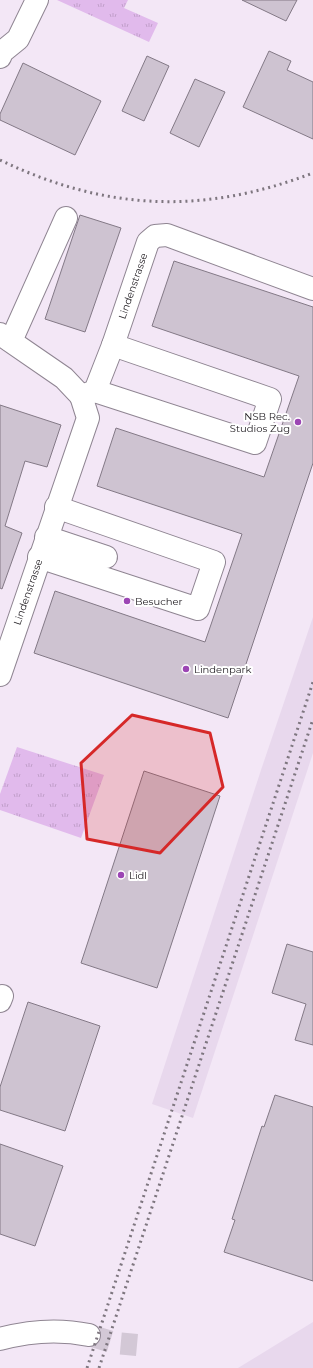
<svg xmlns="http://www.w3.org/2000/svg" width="313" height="1368" font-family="Montserrat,sans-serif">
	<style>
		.built { fill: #e8d8ed }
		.park { fill: url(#park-tufts) }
		.building { fill: #cec3d1; stroke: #837986 }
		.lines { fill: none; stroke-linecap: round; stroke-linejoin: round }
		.minor-tunnel { stroke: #d3c8d6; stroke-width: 22; stroke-dasharray: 22 11; stroke-linecap: butt }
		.minor-casing { stroke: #8f8592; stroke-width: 24 }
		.minor { stroke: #fff; stroke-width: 22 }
		.rail { stroke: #7e767f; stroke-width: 3; stroke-dasharray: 2 4; stroke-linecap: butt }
		.marked { fill: #d62828; fill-opacity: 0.2; stroke: #d62828; stroke-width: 3; stroke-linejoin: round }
		.poi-dot { fill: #9c46b4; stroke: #fff; stroke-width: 1.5 }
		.labels { text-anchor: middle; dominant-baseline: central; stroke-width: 4; stroke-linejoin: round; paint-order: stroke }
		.street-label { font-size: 10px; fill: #1f1b20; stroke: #fff }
		.poi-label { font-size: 10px; fill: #1f1b20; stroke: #fff; text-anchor: start }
	</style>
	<defs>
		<pattern id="park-tufts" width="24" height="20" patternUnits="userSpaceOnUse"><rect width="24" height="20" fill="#e1baec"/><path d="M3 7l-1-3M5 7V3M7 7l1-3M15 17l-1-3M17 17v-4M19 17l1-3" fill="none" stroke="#c19fca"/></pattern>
	</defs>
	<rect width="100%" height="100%" fill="#f3e7f6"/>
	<!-- built -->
	<g class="built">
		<polygon points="313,617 313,753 193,1118 152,1104 261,770"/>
		<polygon points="313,1322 313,1368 238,1368"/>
	</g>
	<!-- park -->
	<g class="park">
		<polygon points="57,0 128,0 124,8 158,23 149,42"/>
		<polygon points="17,747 104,775 81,838 0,810 0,794"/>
	</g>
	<!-- building -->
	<g class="building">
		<polygon points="242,0 297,0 286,21"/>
		<polygon points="269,51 291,61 287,70 313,82 313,139 243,107"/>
		<polygon points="147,56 169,66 144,121 122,111"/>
		<polygon points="23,63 101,101 75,155 0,120 0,114"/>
		<polygon points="195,79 225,92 199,147 170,133"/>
		<polygon points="80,215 121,228 85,332 45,319"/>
		<polygon points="174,261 313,307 313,463 228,718 34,653 55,591 205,642 242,534 97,486 116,428 264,477 299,376 152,326"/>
		<polygon points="0,405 61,425 47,467 25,461 5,526 22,533 2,589 0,588"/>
		<polygon points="144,771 220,796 157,988 81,963"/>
		<polygon points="287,944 313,952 313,1045 295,1040 306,1004 272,993"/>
		<polygon points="28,1002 100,1026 65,1131 0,1110 0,1087"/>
		<polygon points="275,1095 313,1107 313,1281 224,1252 235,1220 232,1219 262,1126 264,1127"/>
		<polygon points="0,1144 63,1166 35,1246 0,1234"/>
	</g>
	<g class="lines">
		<!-- minor-tunnel -->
		<polyline class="minor-tunnel" points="89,1335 115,1343 137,1345"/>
		<defs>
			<g id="minor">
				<polyline points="0,57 2,52 18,39 37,0"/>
				<polyline points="0,334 64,378 81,396 95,391 113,345 148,242 155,236 167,235 313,289"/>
				<polyline points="11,341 66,218"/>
				<polyline points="95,391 255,443 270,399 113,345"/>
				<polyline points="46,537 106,557"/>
				<polyline points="39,557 198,609 214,562 56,507"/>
				<polyline points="0,675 88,418 81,396"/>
				<polyline points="0,1001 2,996"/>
				<path d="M0,1339c29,-8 60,-10 89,-4"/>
			</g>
		</defs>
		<!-- minor casing -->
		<use href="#minor" class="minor-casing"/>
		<!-- minor -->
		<use href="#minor" class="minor"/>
		<!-- rail -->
		<g class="rail">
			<path d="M0,160c106,51 203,55 313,13"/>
			<polyline points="87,1368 313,682"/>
			<polyline points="99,1368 313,719"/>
		</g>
	</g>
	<!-- marked area -->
	<path class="marked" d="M132,715l78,18 13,54 -63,66 -73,-14 -6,-76z"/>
	<!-- markers -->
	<g class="poi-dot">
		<circle cx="298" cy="422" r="4"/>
		<circle cx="127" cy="601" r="4"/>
		<circle cx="186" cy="669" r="4"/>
		<circle cx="121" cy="875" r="4"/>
	</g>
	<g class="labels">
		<!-- street labels -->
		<g class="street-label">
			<text transform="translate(133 286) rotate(-71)">Lindenstrasse</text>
			<text transform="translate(28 592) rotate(-71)">Lindenstrasse</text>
		</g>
		<!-- poi labels -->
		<g class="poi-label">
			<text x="290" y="416" text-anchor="end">NSB Rec.<tspan x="290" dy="12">Studios Zug</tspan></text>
			<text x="135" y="601">Besucher</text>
			<text x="194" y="669">Lindenpark</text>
			<text x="129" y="875">Lidl</text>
		</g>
	</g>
</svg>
